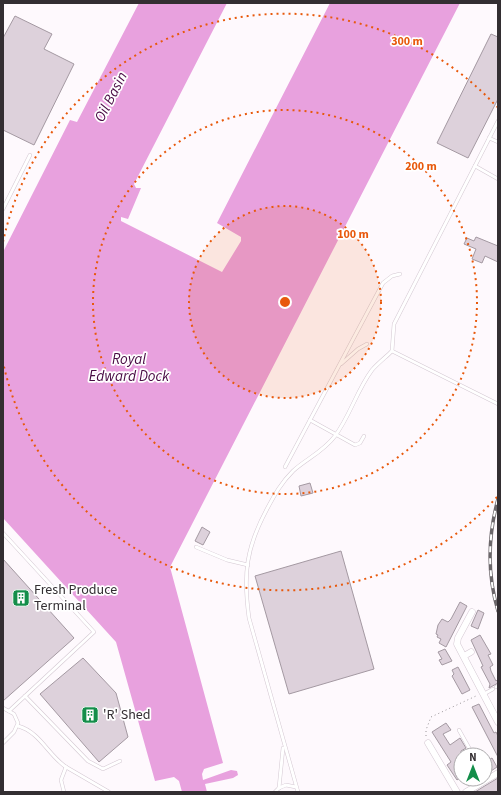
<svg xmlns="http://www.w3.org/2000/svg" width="501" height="795" font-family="'Source Sans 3',sans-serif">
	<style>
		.water { fill: #e8a1de }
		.building { fill: #ddd1db; stroke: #a499a2 }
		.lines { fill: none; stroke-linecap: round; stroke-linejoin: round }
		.service-casing { stroke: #d4c8d2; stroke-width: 4 }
		.minor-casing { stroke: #d4c8d2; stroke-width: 7 }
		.path { stroke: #999498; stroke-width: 1; stroke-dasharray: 1 3; stroke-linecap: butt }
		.service { stroke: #fff; stroke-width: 3 }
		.minor { stroke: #fff; stroke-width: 6 }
		.rail-casing { stroke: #6b666a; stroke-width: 3.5 }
		.rail { stroke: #fff; stroke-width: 2; stroke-dasharray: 6; stroke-linecap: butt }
		.ring { fill: none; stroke: #e8590c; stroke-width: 2; stroke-dasharray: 2 4 }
		.labels { text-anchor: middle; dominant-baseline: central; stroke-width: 3.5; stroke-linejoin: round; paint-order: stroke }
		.poi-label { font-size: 14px; fill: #332e32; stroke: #fff; text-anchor: start }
		.water-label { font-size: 15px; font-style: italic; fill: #490a44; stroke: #fff }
		.centre { fill: #e8590c; stroke: #fff; stroke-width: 2 }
		.ring-label { font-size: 12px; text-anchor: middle; font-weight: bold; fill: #e8590c; stroke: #fff; stroke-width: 3.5; stroke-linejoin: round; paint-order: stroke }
	</style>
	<rect width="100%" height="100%" fill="#fef9fd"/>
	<!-- water -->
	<polygon class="water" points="139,3 227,3 134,184 136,188 141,188 128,219 121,217 121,221 222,272 241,241 241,237 217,223 330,3 460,3 170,567 223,763 204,769 202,774 203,780 231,770 237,771 238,775 233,778 205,784 207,792 182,792 179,781 174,777 155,781 116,642 3,518 3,252 70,120 77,122"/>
	<!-- building -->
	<g class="building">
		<polygon points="15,16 52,34 44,49 74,64 34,145 3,130 3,38"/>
		<polygon points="491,34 498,37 498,99 468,158 437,143"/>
		<polygon points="476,237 498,246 498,262 485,256 482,263 472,259 476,249 464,244 467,238 474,241"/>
		<polygon points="310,483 313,493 301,496 299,486"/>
		<polygon points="202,527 210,532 203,545 195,541"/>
		<polygon points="341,551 374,669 289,694 255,576"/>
		<polygon points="3,559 74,638 3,701"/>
		<polygon points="460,602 467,606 446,647 439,643 441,639 437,637 438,635 436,634 438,625 442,619 448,622 451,619"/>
		<polygon points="478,610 484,613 478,629 471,626"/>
		<polygon points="480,635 491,654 488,655 493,665 490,667 491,671 496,681 498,679 498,683 489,688 490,684 481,667 483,666 471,640"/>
		<polygon points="445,649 452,661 442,665 439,660 442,659 438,652"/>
		<polygon points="83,658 116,693 128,737 99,762 40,694"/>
		<polygon points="458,667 470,690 462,694 452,676 454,674 452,670"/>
		<polygon points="479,704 494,733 496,732 498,736 498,757 472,707"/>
		<polygon points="446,723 451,730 443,734 450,745 460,738 466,748 461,751 461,777 457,780 447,765 451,762 432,732"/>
		<polygon points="492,758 497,767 488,773 485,768 485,762"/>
		<polygon points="498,778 498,792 475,792 483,787"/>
	</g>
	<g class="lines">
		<defs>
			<g id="service">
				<polyline points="489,138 498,142"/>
				<polyline points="475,166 498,179"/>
				<polyline points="3,209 30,155"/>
				<polyline points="392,351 394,324 498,121"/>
				<polyline points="341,364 358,349 367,344"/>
				<polyline points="310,420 355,445 360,443 364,436"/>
				<polyline points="285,467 383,283 392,276 400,274"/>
				<polyline points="3,533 94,632 9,711"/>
				<polyline points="196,547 227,560 248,565"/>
				<polyline points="496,687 498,686"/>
				<polyline points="484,694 493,689"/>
				<polyline points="25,696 88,761 103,769 120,761"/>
				<polyline points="3,708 14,714 18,723 14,732 3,743"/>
				<path d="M18,726c22,6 30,29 48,41"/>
				<polyline points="459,730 473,755"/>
				<polyline points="279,788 286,785 296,787"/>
				<polyline points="64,792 61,780 66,767 109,792"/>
				<polyline points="275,792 279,788 283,748"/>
				<path d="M298,792l-49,-174c-6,-44 -3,-70 18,-109 8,-15 14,-26 26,-38 13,-12 30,-19 42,-35 15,-20 22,-46 37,-66 6,-7 14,-13 20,-19l106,53"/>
			</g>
			<g id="minor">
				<polyline points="472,612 458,638 457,644 498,722"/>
				<polyline points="464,656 471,652"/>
				<polyline points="428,743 457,792"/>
				<polyline points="466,792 498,773"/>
			</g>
		</defs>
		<!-- service casing -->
		<use href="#service" class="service-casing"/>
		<!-- minor casing -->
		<use href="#minor" class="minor-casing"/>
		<!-- path -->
		<polyline class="path" points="426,736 426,730 431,717 476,696"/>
		<!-- service -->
		<use href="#service" class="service"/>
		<!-- minor -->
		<use href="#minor" class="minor"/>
		<defs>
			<path id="rail" d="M498,499c-10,37 -11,75 0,112"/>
		</defs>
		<!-- rail casing -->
		<use href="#rail" class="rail-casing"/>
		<!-- rail -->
		<use href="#rail" class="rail"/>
	</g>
	<!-- distance rings -->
	<circle cx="285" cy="302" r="96" fill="#e8590c" fill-opacity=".12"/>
	<g class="ring">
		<circle cx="285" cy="302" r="96"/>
		<circle cx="285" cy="302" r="192"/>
		<path d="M497 497A288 288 0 0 1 3 362M3 242A288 288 0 0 1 497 107"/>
	</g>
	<!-- icons -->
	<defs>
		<symbol id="building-square" viewBox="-11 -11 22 22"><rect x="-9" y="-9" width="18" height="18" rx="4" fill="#148e4a" stroke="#fff"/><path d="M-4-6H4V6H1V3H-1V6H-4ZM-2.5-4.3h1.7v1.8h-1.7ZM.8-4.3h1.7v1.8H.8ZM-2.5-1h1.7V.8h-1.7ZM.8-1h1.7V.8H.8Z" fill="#fff"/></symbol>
	</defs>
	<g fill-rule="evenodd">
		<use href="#building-square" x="11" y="588" width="20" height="20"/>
		<use href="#building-square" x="80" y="705" width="20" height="20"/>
	</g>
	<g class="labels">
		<!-- poi labels -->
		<g class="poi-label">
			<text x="34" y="590">Fresh Produce<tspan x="34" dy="16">Terminal</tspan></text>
			<text x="103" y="715">'R' Shed</text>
		</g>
		<!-- water labels -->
		<g class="water-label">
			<text transform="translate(111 97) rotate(-63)">Oil Basin</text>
			<text x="129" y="359">Royal<tspan x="129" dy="17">Edward Dock</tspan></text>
		</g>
	</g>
	<circle cx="285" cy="302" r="6" class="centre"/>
	<g class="ring-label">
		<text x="407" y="45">300 m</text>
		<text x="421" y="170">200 m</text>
		<text x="353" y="238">100 m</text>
	</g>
	<!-- border -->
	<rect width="501" height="795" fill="none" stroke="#332e32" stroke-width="8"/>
	<!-- north arrow -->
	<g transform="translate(473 767)"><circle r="19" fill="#ffffff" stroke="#adabad"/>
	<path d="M0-3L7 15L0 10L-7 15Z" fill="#148e4a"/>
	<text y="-6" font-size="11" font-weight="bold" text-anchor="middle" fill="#332e32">N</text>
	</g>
</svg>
